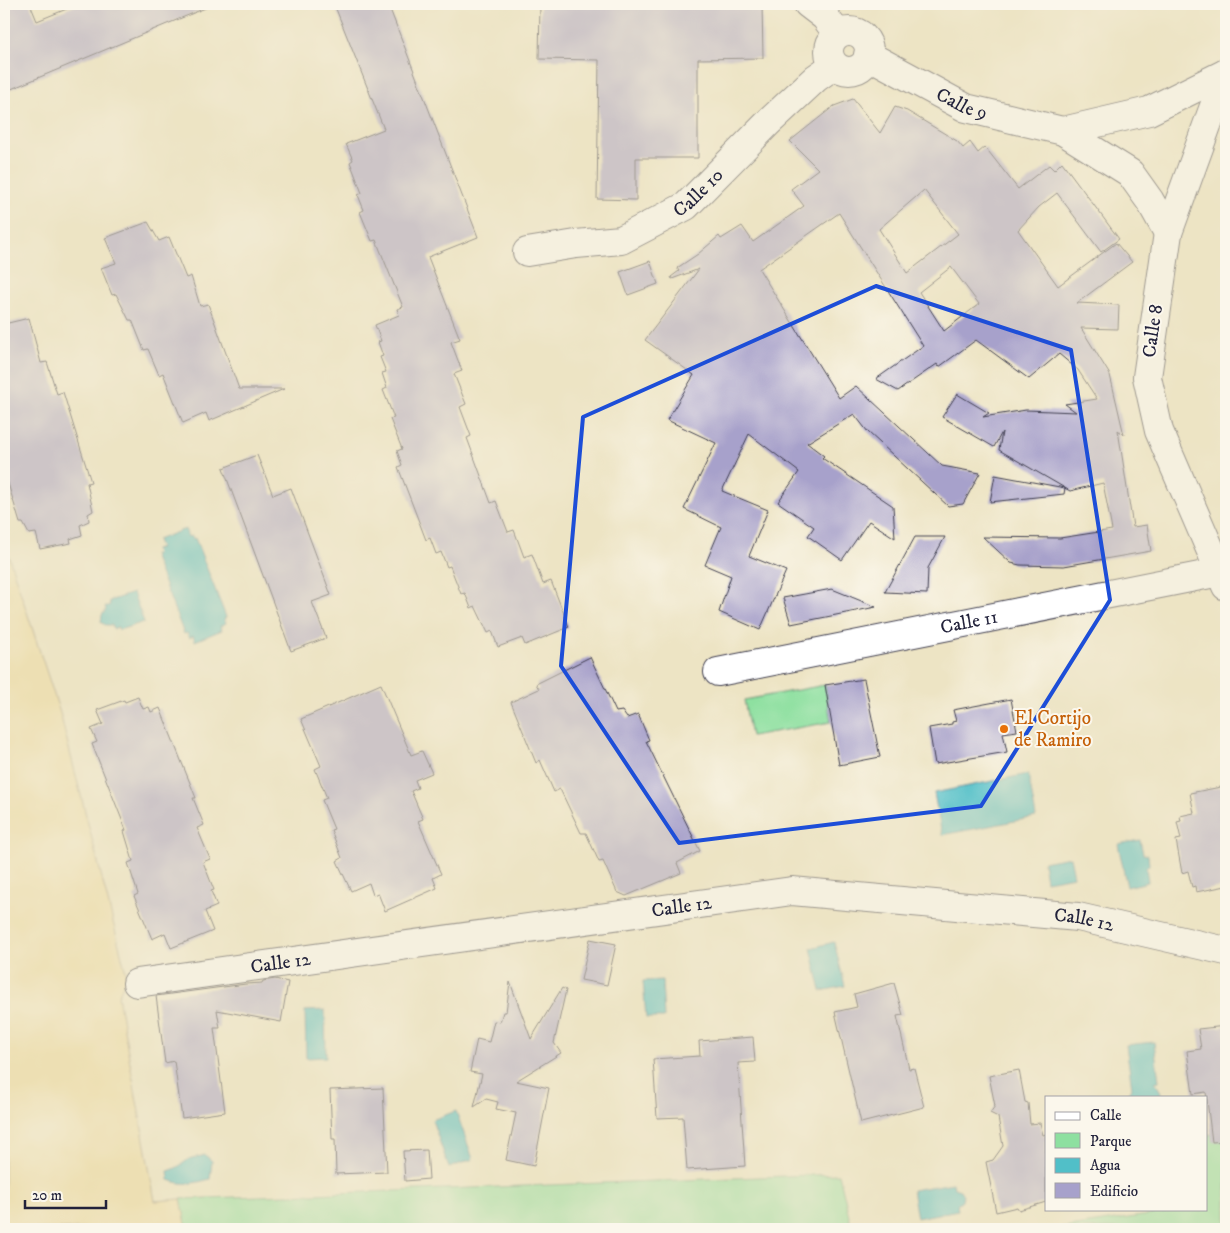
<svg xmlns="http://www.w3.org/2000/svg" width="1230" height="1233" font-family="'IM FELL DW Pica',serif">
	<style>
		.green { fill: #8ee0a0; stroke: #58816e }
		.sand { fill: #eeda9e; stroke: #887e6c }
		.water { fill: #51bfc8; stroke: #3a7082 }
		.building { fill: #a7a1cb; fill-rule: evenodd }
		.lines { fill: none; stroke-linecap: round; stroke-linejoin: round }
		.minor-casing { stroke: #403f50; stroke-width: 30 }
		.minor { stroke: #fff; stroke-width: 28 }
		.marked { fill: none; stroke: #1d4ed8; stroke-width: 4; stroke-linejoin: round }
		.food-dot { fill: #e8710a; stroke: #fbf7ec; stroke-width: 2 }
		.labels { text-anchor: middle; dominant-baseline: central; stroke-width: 4; stroke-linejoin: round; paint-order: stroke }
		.street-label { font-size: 19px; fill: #22223b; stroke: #fbf7ec }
		.food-label { font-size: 19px; fill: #c56008; stroke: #fbf7ec; text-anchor: start }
	</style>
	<rect width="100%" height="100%" fill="#fbf7ec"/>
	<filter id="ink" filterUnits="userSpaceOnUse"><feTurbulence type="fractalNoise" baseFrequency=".02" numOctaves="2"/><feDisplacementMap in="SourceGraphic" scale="10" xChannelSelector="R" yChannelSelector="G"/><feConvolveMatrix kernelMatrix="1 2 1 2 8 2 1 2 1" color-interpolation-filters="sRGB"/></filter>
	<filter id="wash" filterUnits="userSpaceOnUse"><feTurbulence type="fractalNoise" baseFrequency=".0096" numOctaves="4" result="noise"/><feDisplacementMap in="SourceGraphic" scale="20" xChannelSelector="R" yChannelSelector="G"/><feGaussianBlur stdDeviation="1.12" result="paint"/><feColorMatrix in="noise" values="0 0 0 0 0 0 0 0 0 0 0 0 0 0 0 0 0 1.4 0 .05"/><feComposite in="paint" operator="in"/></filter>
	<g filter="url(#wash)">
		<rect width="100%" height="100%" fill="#ede4c4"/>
		<!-- green -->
		<g class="green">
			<polygon points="825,685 831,722 751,736 744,700"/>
			<polygon points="1226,1132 1226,1229 1057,1229 1187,1209 1206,1209 1206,1135"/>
			<polygon points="839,1174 852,1229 187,1229 181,1199"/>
		</g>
		<!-- sand -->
		<polygon class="sand" points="4,542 60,713 127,977 118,996 155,1201 181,1199 187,1229 4,1229"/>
		<!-- water -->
		<g class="water">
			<polygon points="185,529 188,537 192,536 193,539 195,538 226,617 224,619 226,623 220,626 222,630 195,641 193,636 189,638 187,633 184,634 153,555 156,554 155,550 160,548 157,540"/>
			<polygon points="133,593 144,622 119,630 118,627 113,629 112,625 105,625 101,622 102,615 106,610 105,607 110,605 109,601"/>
			<polygon points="1028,774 1036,817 942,835 934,793"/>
			<polygon points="1140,840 1143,854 1148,855 1149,865 1146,868 1148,882 1127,887 1118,844"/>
			<polygon points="1070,857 1074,876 1046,881 1043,862"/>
			<polygon points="834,942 845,986 821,991 811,948"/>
			<polygon points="662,980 664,1018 646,1018 643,981"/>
			<polygon points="325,1010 326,1057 306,1058 305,1011"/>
			<polygon points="1154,1042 1159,1081 1155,1082 1161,1092 1159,1097 1125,1097 1132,1088 1126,1045"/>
			<polygon points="456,1111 473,1159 449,1168 432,1120"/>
			<path d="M205,1155l7,6 -2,18c-15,4 -26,7 -41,1l-1,-9c8,-2 14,-7 21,-12 4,-2 11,-2 16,-4z"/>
			<polygon points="953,1183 954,1188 960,1190 963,1195 962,1201 957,1205 958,1210 917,1218 912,1190"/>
		</g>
		<g id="blocks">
			<!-- building -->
			<g class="building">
				<polygon points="4,4 30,4 37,21 79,4 215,4 4,92"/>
				<polygon points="334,4 388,4 478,237 428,257 460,339 451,342 462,371 454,374 466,404 460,407 471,436 467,438 491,503 496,501 508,532 514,530 524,557 532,554 543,584 551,581 569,627 525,645 522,638 498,647 492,631 488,633 475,606 471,608 465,593 461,594 450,566 447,567 441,552 436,554 430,538 426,540 398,467 402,465 397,451 402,449 390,419 394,418 383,390 387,388 382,373 386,372 380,357 383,356 378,342 381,341 375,325 399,315 397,309 403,307 376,240 372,241 360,212 364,210 358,195 362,193 350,162 353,160 346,144 384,129"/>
				<polygon points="540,4 762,4 763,58 698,59 698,158 636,158 636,200 597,199 599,60 539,59"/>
				<path d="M853,99l27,34 15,-26 12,4 50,30 6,7 7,-6 8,11 7,-6 33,42 31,-24 5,5 8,-8 57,77 -18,13 -44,-59 -18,14 -21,23 40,56 58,-43 16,19 -55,41 42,2 -1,24 -37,-1 29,47 14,60 -6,-5 15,97 14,-2 4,26 -87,15 -44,-1 -9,-2 -28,-26 77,1 52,-8 -9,-47 -33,8 -71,-41 3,-18 -8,15 -52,-30 15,-23 32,19 -6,4 43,-7 50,2 -11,-8 32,-5 -19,-29 -19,-16 -30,25 -53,-39 -37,27 -2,-3 -39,27 -22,-12 47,-33 -84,-133 -80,56 80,129 17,-12 86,80 38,7 -17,31 -15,2 -80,-74 -14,-18 -47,29 17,13 -2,2 71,48 2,32 -26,-17 -27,39 -34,-24 6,-9 -36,-25 21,-30 -50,-38 -27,57 46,19 -19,46 37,15 -26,59 -41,-18 12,-36 -26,-11 16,-38 -37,-18 32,-66 -49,-23 27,-45 -49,-35 54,-71 -27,10 -1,-2 8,-6 -2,-3 21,-14 21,-18 2,3 21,-13 11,16 51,-36 -13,-17 27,-20 -28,-28 44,-35zM924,190l34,44 -51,39 -28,-44zM951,267l28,37 -35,27 -25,-39z"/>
				<polygon points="148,222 159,241 169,237 186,278 191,276 200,306 208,304 239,389 284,389 209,421 206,413 183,423 163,373 159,375 148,349 144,350 132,320 129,320 116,294 112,295 101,268 116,263 105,238"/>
				<polygon points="650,261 658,284 628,295 620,272"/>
				<polygon points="29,318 41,363 47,362 57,394 63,392 91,482 87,483 93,511 88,514 89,521 80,525 82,535 70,539 71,543 40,549 36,533 29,534 23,523 20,523 4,470 4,324"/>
				<polygon points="257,455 273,495 291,488 331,595 312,602 326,638 291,651 223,468"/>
				<polygon points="995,475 1065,488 1064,494 990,502"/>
				<polygon points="915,537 945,537 928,568 927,594 885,592"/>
				<polygon points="832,589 876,607 791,624 783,598"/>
				<polygon points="590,657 616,712 622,711 627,718 638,714 649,740 646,741 700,851 677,863 681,873 626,896 617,892 603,861 599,862 586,833 581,833 560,789 554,792 540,760 536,763 511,702 539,689 536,684"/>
				<polygon points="864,679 880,757 839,765 825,685"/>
				<polygon points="381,684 411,755 422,751 432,773 415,780 418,788 411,791 423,819 418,821 441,874 433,878 437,888 385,911 378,893 373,895 369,883 351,891 337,861 342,858 331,830 334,829 322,800 327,798 315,769 321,766 301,719"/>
				<polygon points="138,697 143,709 149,707 151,712 160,708 196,798 193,798 204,825 197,828 210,859 203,862 214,890 211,891 217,906 205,911 213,931 171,948 165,933 152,939 134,896 138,894 128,863 133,861 124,831 126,830 92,744 97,742 91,729 103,724 97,710 124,700 125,702"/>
				<polygon points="1011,699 1017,731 1003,733 1007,752 935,764 929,728 952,724 952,722 956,721 953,710"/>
				<polygon points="1226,786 1226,886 1196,892 1195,886 1192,887 1188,871 1182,873 1176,840 1181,839 1177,822 1181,821 1180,816 1194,813 1190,793"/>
				<polygon points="590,939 616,944 607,985 581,980"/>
				<polygon points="275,979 288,982 281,1022 217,1010 220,1028 214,1028 225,1112 182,1118 174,1061 165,1063 156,996 246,984 262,983 263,981"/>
				<polygon points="510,982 531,1039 562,988 566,990 554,1043 561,1053 516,1081 549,1088 534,1166 506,1160 516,1113 496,1109 498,1102 486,1099 474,1107 482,1074 470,1072 477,1039 489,1042 494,1021 500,1022 503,1012 506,1012"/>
				<polygon points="894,983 903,1015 897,1016 909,1069 914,1068 924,1107 861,1123 835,1012 857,1007 854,994"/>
				<polygon points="1226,1026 1226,1141 1212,1142 1206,1092 1193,1094 1187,1051 1201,1049 1198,1029"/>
				<polygon points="753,1037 755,1062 738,1063 745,1166 687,1170 683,1117 657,1118 653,1059 700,1056 699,1041"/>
				<polygon points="1019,1070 1025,1102 1028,1103 1030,1124 1040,1123 1043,1135 1046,1134 1046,1202 1019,1210 1017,1207 996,1212 986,1162 993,1160 1003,1146 998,1117 990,1113 995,1106 989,1076"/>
				<polygon points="383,1088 387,1172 336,1174 335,1139 332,1139 330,1090"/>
				<polygon points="427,1150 429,1179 405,1181 403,1151"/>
			</g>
		</g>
	</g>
	<g filter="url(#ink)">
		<use href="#blocks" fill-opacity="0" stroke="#403f50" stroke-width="1"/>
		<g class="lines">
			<defs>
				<g id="minor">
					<polyline points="808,4 825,17 837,33"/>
					<circle cx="849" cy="51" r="20"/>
					<path id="s1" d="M868,55l98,53 97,23 67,42 20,28 18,32"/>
					<polyline points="1226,73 1168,233 1147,377 1159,431 1226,586"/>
					<polyline points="1063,131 1149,111 1226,73"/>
					<path id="s2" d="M527,252l49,-8 45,-4 65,-34 84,-85 46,-43 17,-12"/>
					<path id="s3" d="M718,672l502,-100"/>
					<path id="s4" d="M137,983l655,-92 286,26 148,34"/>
				</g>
			</defs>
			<!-- minor casing -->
			<use href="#minor" class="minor-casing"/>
			<!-- minor -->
			<use href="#minor" class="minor"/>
		</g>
	</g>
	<!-- marked area -->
	<path d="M0 0H1230V1233H0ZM876,286l195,64 39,250 -129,206 -302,37 -118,-177 22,-249z" fill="#ede4c4" fill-opacity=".55" fill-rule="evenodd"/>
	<path class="marked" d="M876,286l195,64 39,250 -129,206 -302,37 -118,-177 22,-249z"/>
	<!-- markers -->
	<circle class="food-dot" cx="1004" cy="729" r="5"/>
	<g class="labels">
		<!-- street labels -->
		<g class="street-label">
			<text stroke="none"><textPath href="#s1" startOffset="106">Calle 9</textPath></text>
			<text stroke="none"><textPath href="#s2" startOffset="186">Calle 10</textPath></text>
			<text transform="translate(1153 331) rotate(-82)">Calle 8</text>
			<text stroke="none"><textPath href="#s3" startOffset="256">Calle 11</textPath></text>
			<text stroke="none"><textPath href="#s4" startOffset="550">Calle 12</textPath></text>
			<text stroke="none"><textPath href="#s4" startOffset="955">Calle 12</textPath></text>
			<text stroke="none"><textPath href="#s4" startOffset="145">Calle 12</textPath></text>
		</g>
		<!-- food labels -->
		<g class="food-label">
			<text x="1014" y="718">El Cortijo<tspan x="1014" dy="22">de Ramiro</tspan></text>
		</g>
	</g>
	<!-- margin -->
	<rect width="1230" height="1233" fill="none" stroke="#fbf7ec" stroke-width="20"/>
	<!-- legend -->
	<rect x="1045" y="1096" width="162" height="115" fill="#fbf7ec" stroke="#a4a2a5"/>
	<rect x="1055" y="1112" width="25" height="8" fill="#ffffff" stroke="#a4a2a5"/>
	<text x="1090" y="1120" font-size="15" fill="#22223b">Calle</text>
	<rect x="1055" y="1133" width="25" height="15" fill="#8ee0a0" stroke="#a4a2a5"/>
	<text x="1090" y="1146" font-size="15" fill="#22223b">Parque</text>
	<rect x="1055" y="1158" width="25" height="15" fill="#51bfc8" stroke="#a4a2a5"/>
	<text x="1090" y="1170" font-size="15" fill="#22223b">Agua</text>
	<rect x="1055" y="1183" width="25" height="15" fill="#a7a1cb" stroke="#a4a2a5"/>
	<text x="1090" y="1196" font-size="15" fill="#22223b">Edificio</text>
	<!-- scale -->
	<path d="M25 1200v8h81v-8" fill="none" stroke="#22223b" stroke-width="2.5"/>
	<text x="32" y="1200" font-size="15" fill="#22223b" stroke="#fbf7ec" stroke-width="4" paint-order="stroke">20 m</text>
</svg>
